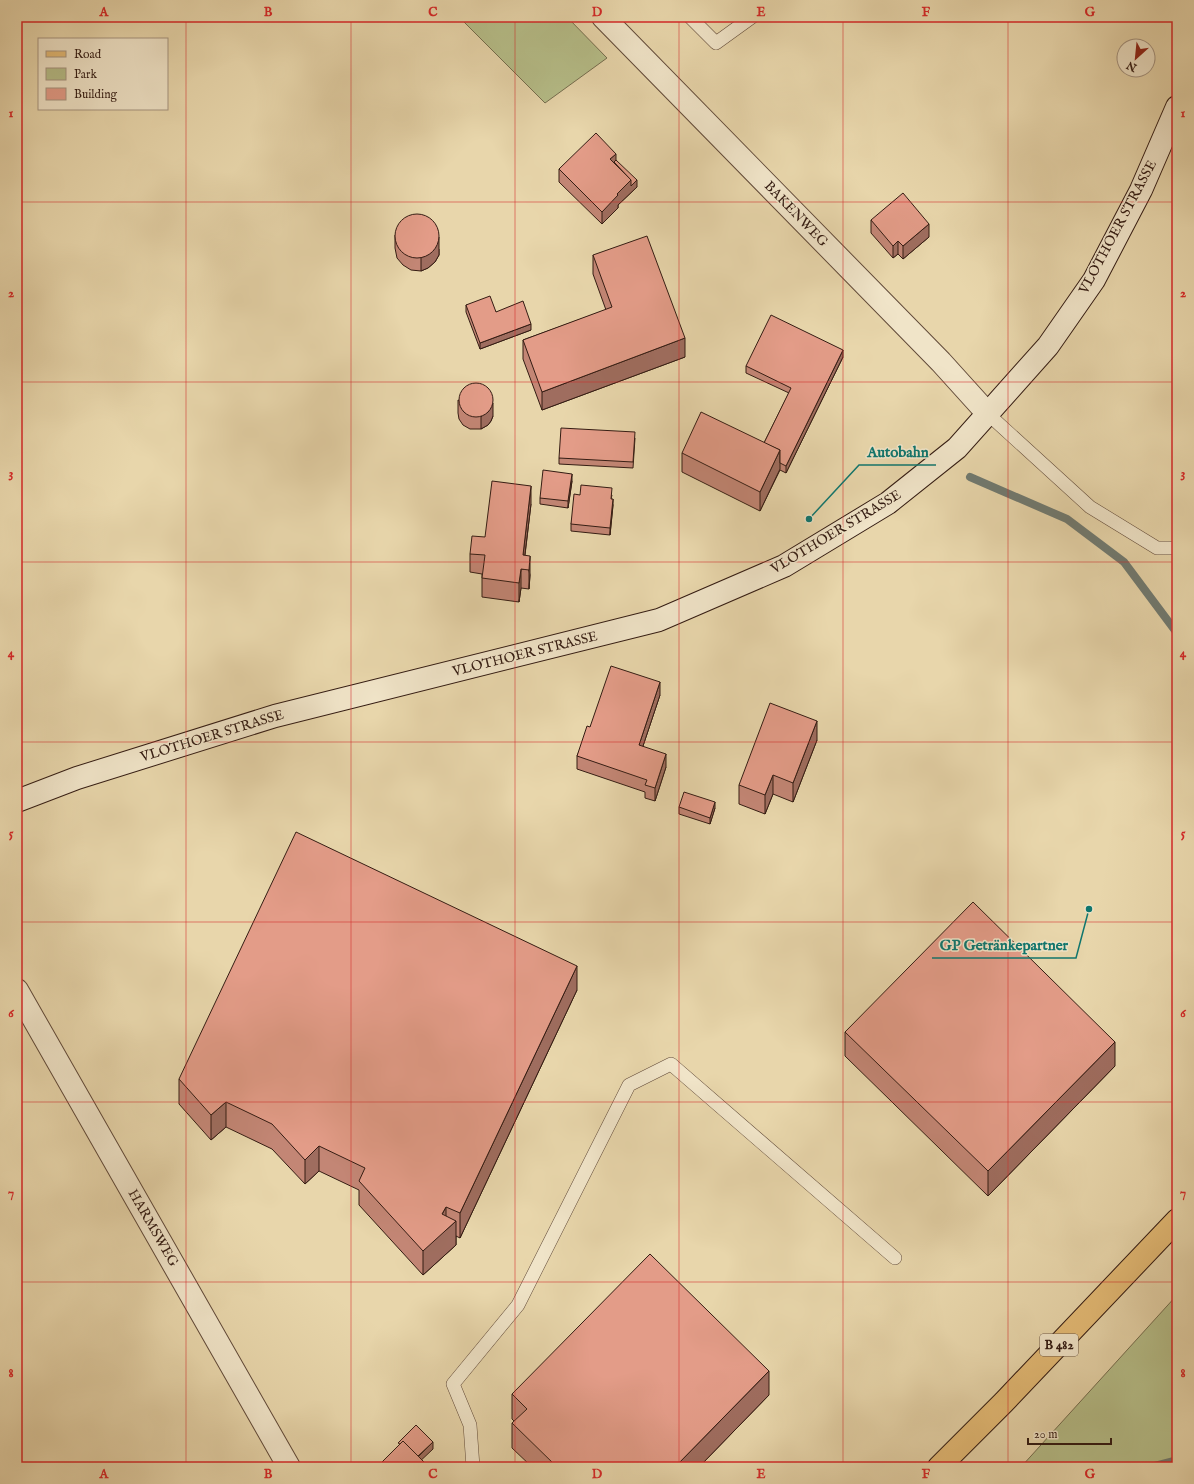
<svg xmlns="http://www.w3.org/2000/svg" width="1194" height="1484" font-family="'IM FELL English',serif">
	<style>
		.green { fill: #b6be89; stroke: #756d4e }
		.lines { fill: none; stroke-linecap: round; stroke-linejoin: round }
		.stream { stroke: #707a71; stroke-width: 8 }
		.lane-casing { stroke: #614a39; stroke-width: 14 }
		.street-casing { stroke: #614a39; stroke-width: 24 }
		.secondary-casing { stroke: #341c13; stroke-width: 24 }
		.primary-casing { stroke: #341c13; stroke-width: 24 }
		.lane { stroke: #f0e4c8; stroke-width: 13 }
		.street { stroke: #f0e4c8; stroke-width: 22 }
		.secondary { stroke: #f0e4c8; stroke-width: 22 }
		.primary { stroke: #e4bb76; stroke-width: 22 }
		.wall { fill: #c38675; stroke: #341c13 }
		.shaded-wall { fill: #9f6d5f; stroke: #341c13 }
		.building { fill: #e39c88; stroke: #341c13 }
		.grid { fill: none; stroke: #d62828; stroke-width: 1; stroke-opacity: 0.55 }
		.labels { text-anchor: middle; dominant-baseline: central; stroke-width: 3; stroke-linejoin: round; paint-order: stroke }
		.shield { fill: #f0e4c8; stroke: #6c5849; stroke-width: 1 }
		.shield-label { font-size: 13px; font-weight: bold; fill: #341c13 }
		.street-label { font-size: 14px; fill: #341c13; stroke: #f0e4c8 }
		.leader { fill: none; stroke: #0f766e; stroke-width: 1.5 }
		.callout-dot { fill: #0f766e; stroke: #f0e4c8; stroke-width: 1.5 }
		.callout-label { font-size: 15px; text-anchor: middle; font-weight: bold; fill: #0f766e; stroke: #f0e4c8; stroke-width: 3; stroke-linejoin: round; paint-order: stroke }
		.neatline { fill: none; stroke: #d62828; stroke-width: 1.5 }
		.grid-label { font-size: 13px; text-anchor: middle; font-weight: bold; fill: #d62828 }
	</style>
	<rect width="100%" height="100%" fill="#e8d6ab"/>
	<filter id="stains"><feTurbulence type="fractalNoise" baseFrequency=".005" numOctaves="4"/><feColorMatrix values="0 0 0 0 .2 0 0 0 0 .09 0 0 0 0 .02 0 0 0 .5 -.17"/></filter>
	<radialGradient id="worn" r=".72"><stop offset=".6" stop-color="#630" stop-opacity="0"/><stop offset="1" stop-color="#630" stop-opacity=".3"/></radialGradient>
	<!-- green -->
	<g class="green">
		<polygon points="459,17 567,17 607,58 545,103"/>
		<polygon points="1177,1295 1177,1467 1021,1467"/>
	</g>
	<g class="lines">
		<!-- stream -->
		<g class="stream">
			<polyline points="970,477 1067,519 1124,562 1177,633"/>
			<polyline points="1150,1467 1177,1460"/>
		</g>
		<defs>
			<g id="lane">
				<polyline points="690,17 716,43 752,17"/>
				<polyline points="988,414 1090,507 1157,548 1177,548"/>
				<polyline points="473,1467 470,1425 453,1384 518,1305 629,1085 671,1064 895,1258"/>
			</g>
			<g id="street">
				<polyline points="603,17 941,362 988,414"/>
				<polyline points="17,990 289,1467"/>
			</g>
			<polyline id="secondary" points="17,801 77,778 275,716 659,620 784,566 888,503 957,448 1048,346 1094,280 1141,190 1177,107"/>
			<polyline id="primary" points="939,1467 1004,1402 1177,1220"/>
		</defs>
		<!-- lane casing -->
		<use href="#lane" class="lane-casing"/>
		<!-- street casing -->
		<use href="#street" class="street-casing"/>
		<!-- secondary casing -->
		<use href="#secondary" class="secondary-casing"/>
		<!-- primary casing -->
		<use href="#primary" class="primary-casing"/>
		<!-- lane -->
		<use href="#lane" class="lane"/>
		<!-- street -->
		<use href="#street" class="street"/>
		<!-- secondary -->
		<use href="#secondary" class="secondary"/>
		<!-- primary -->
		<use href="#primary" class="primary"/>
	</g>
	<!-- wall -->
	<g class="wall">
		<polygon points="616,160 637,187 618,205 618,208 602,224 559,182 559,169"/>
		<polygon points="871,220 929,237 903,259 898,254 893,258 871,233"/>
		<polygon points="395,235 439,249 439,255 435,262 428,268 421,271 411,270 403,265 397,258 395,248"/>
		<polygon points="593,255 685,357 542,410 523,359 523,340 606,310 593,274"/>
		<polygon points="466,305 496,312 531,330 480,349 466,312"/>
		<polygon points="843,357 786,473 780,470 760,511 682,472 682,453 764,443 789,393 746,373 746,366"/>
		<polygon points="458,400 493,416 491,421 488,425 481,429 470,429 463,425 459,419 458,413"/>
		<polygon points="635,438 633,468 559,464 559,458"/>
		<polygon points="572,481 568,508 540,504 540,498"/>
		<polygon points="580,495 612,495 611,499 613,505 610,535 571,531 571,524"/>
		<polygon points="531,504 525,555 530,575 529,589 521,588 519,602 482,597 482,574 470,572 470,554 485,537"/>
		<polygon points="660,695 643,746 666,767 655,801 645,798 645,792 577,769 577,756 590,727"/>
		<polygon points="817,740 793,802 773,794 765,814 739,804 739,785"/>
		<polygon points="679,807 715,808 710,824 679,814"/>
		<polygon points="577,990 460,1238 456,1236 456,1245 423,1275 359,1205 359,1190 319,1171 305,1184 272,1149 226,1127 211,1140 179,1104 179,1079"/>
		<polygon points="845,1032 1115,1066 988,1196 845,1056"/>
		<polygon points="512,1394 769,1395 699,1467 532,1467 512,1448 512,1423 514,1421 512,1419"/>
	</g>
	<!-- shaded-wall -->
	<g class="shaded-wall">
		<polygon points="616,154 616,166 610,159"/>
		<polygon points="631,180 637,180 637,187 618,205 618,208 602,224 602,212 617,194"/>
		<polygon points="929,224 929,237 903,259 903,246"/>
		<polygon points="439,237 439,255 435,262 428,268 421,271 421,258"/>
		<polygon points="898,241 898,254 893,258 893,246"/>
		<polygon points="531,324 531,330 480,349 480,343"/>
		<polygon points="685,338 685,357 542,410 542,392"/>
		<polygon points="843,350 843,357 786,473 786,466"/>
		<polygon points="493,403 493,416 491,421 488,425 481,429 481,417"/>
		<polygon points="780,450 780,469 760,511 760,492"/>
		<polygon points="572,474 572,481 568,508 568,501"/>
		<polygon points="531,486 531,504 523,570 523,555"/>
		<polygon points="613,499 613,505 610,535 610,528"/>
		<polygon points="530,556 530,575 529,589 529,570"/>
		<polygon points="521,569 521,588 519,602 519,583"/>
		<polygon points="660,682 660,695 639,758 639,745"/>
		<polygon points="817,721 817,740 793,802 793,783"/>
		<polygon points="666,754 666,767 655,801 655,788"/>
		<polygon points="773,775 773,794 765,814 765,795"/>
		<polygon points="715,802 715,808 710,824 710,818"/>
		<polygon points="577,966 577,990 460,1238 460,1213"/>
		<polygon points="1115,1042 1115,1066 988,1196 988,1171"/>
		<polygon points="226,1102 226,1127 211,1140 211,1115"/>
		<polygon points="319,1146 319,1171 305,1184 305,1160"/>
		<polygon points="446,1207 446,1230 456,1221 456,1245 423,1275 423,1251"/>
		<polygon points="769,1371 769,1395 699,1467 675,1467"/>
		<polygon points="433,1442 433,1449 415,1466 415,1460"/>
	</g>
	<!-- building -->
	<g class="building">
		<polygon points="596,133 616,154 610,159 631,180 617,194 618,195 602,212 559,169"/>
		<polygon points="616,160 637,180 631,186 631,180 614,162"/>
		<polygon points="903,193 929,224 903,246 898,241 893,246 871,220"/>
		<circle cx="417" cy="236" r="22"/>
		<polygon points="647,236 685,338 542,392 523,340 612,307 593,255"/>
		<polygon points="490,296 496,312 523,301 531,324 480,343 466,305"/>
		<polygon points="771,315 843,350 786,466 780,463 780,450 764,443 791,388 746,366"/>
		<circle cx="476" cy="400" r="17"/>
		<polygon points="701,412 780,450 760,492 682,453"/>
		<polygon points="561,428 635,432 633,462 559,458"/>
		<polygon points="543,470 572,474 568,501 540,498"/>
		<polygon points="492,481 531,486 523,555 530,556 529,570 521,569 519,583 482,578 485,555 470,554 472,536 485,537"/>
		<polygon points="581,485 612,488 611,499 613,499 610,528 571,524 574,494 580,495"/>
		<polygon points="611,666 660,682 639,745 666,754 655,788 645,785 647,780 577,756 587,726 590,727"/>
		<polygon points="770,703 817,721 793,783 773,775 765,795 739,785"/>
		<polygon points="684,792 715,802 710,818 679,807"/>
		<polygon points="296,832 577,966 460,1213 446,1207 442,1214 456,1221 423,1251 359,1181 365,1168 319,1146 305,1160 272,1124 226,1102 211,1115 179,1079"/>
		<polygon points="973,902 1115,1042 988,1171 845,1032"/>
		<polygon points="650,1254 769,1371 675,1467 557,1467 512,1423 527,1409 512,1394"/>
		<polygon points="416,1425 433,1442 418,1456 403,1441 400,1444 398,1443"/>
		<polygon points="403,1441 429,1467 377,1467"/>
	</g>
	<!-- grid -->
	<path class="grid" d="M186,17v1450M351,17v1450M515,17v1450M679,17v1450M843,17v1450M1008,17v1450M17,202h1160M17,382h1160M17,562h1160M17,742h1160M17,922h1160M17,1102h1160M17,1282h1160"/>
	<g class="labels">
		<!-- shield labels -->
		<rect class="shield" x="1040" y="1334" width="38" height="22" rx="3"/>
		<g class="shield-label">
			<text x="1059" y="1345">B 482</text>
		</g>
		<!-- street labels -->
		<g class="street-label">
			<text transform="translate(796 214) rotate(46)">BAKENWEG</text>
			<text transform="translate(1118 227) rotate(-62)">VLOTHOER STRASSE</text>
			<text transform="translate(836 532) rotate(-31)">VLOTHOER STRASSE</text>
			<text transform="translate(525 654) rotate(-14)">VLOTHOER STRASSE</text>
			<text transform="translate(212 736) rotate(-17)">VLOTHOER STRASSE</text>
			<text transform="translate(153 1228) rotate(60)">HARMSWEG</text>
		</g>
	</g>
	<!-- callouts -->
	<path class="leader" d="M809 519L859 465H936M1089 909L1076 958H932"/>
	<g class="callout-dot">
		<circle cx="809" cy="519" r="4"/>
		<circle cx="1089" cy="909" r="4"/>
	</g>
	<g class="callout-label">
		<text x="898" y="457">Autobahn</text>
		<text x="1004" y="950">GP Getränkepartner</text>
	</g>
	<!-- margin -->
	<rect width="1194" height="1484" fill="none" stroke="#e8d6ab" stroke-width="44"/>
	<!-- legend -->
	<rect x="38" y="38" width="130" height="72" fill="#f0e4c8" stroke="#a59480"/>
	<rect x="46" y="51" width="20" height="6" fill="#e4bb76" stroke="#a59480"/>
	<text x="74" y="58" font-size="12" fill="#341c13">Road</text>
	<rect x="46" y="68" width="20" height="12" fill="#b6be89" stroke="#a59480"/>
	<text x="74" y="78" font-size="12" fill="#341c13">Park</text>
	<rect x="46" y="88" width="20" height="12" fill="#e39c88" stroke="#a59480"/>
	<text x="74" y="98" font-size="12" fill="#341c13">Building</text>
	<!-- north arrow -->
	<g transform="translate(1136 58) rotate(207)"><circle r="19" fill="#f0e4c8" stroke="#a59480"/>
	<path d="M0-3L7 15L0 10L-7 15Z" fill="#8f2418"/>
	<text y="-6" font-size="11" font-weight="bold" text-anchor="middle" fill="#341c13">N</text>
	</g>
	<!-- scale -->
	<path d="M1028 1438v6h83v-6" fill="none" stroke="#341c13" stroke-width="2"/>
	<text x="1034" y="1438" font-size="12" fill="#341c13" stroke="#f0e4c8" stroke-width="3" paint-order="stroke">20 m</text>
	<rect x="22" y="22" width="1150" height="1440" class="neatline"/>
	<g class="grid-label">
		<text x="104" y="16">A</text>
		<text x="268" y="16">B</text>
		<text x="433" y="16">C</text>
		<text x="597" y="16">D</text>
		<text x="761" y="16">E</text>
		<text x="926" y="16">F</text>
		<text x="1090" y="16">G</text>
		<text x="11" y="117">1</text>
		<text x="1183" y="117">1</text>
		<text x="11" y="297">2</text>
		<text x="1183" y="297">2</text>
		<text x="11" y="477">3</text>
		<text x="1183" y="477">3</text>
		<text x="11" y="657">4</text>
		<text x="1183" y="657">4</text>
		<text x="11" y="837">5</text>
		<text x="1183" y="837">5</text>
		<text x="11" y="1017">6</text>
		<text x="1183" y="1017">6</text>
		<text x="11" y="1197">7</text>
		<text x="1183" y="1197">7</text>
		<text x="11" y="1377">8</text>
		<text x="1183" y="1377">8</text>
		<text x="104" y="1478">A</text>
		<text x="268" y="1478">B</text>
		<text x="433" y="1478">C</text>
		<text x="597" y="1478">D</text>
		<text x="761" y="1478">E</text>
		<text x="926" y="1478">F</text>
		<text x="1090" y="1478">G</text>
	</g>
	<rect width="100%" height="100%" filter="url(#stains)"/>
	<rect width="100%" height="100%" fill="url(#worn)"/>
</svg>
